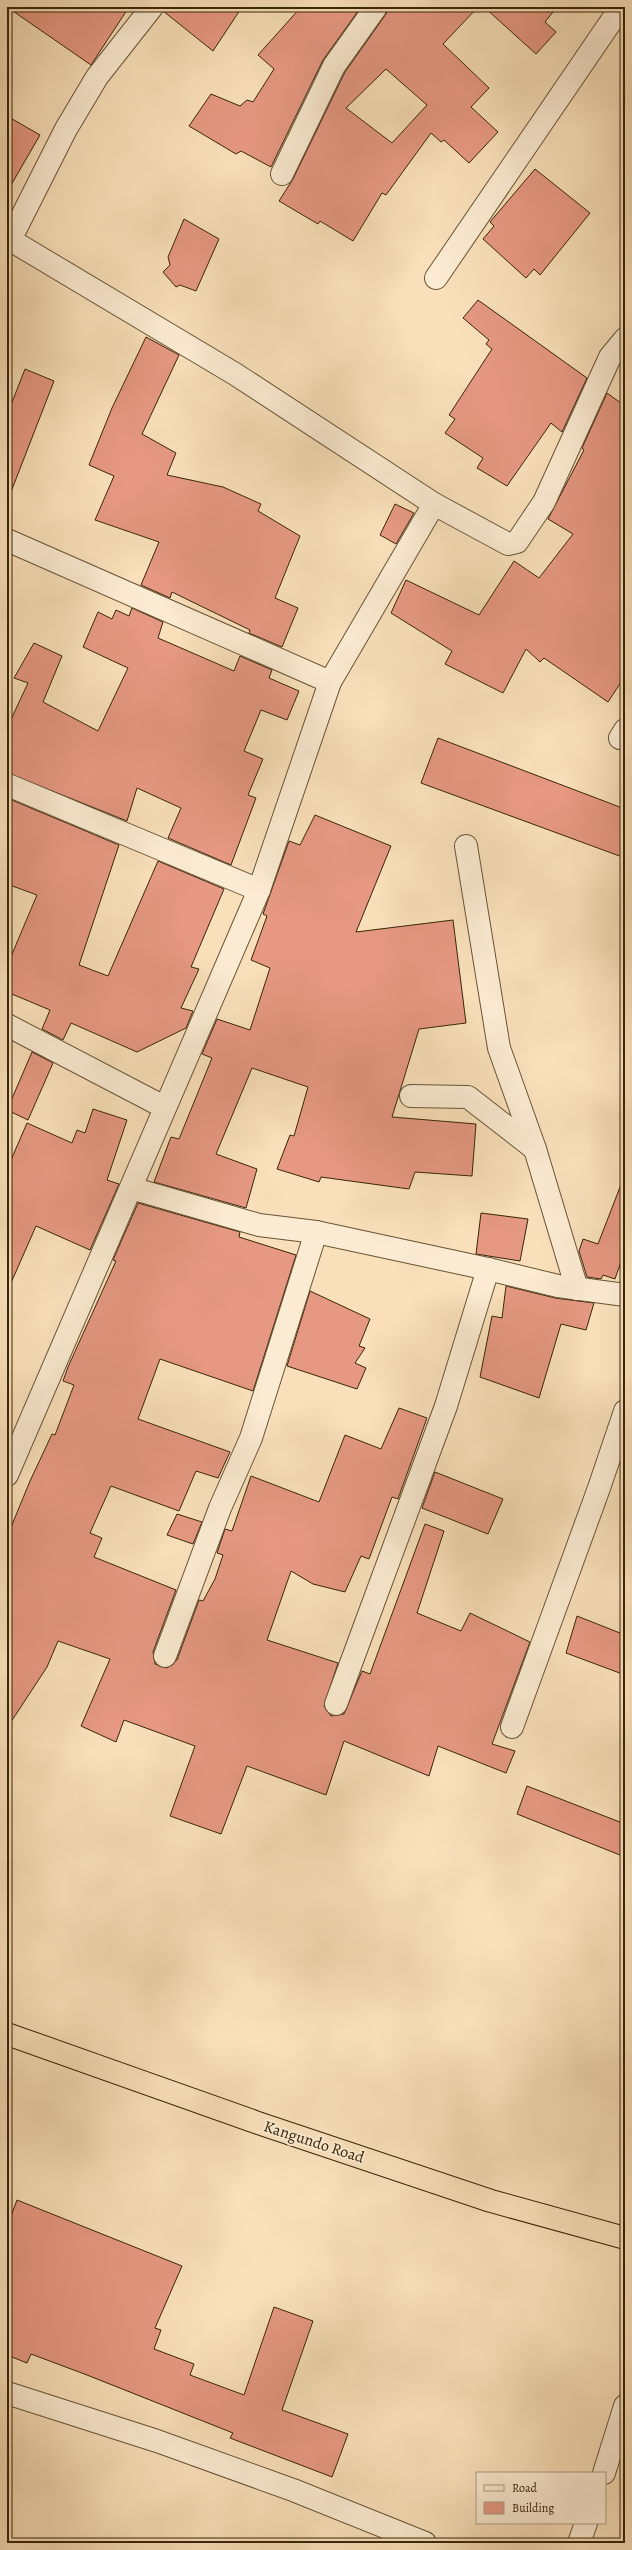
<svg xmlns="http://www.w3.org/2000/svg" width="632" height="2550" font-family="Alegreya,serif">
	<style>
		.building { fill: #e69882; stroke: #382509; fill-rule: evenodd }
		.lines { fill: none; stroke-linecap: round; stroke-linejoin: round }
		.street-casing { stroke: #685435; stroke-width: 24 }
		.highway-casing { stroke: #382509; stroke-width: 24 }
		.street { stroke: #fbebd2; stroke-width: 22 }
		.highway { stroke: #f9e0ba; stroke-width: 22 }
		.labels { text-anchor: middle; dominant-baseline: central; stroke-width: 4; stroke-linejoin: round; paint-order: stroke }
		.street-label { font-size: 16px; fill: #382509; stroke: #fbebd2 }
	</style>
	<rect width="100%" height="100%" fill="#f9e0ba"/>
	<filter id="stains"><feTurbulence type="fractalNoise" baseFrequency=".005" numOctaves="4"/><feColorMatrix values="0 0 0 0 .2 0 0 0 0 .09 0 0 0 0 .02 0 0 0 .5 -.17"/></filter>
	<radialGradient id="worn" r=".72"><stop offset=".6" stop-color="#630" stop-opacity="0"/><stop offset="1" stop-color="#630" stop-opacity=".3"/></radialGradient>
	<!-- building -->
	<g class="building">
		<polygon points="7,7 129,7 91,65"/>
		<polygon points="164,7 242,7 213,51 163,11"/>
		<polygon points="301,7 361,7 323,60 271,167 241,151 236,154 189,126 211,94 240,106 247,100 253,102 274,69 258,55"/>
		<path d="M388,7h90l-35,37 46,44 -18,19 27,25 -29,31 -25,-23 -3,2 -10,-9 -45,62 -4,-2 -29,48 -33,-20 -2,3 -39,-23 14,-22 52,-107 41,-58zM386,69l41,36 -35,38 -46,-35z"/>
		<polygon points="484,7 557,7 545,22 556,32 536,54"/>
		<polygon points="7,116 40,135 7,192"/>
		<polygon points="535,169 590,213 540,275 534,269 526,278 483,239 494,226 490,222"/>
		<polygon points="184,219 219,239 196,291 180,285 176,287 163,272 170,265 168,257"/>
		<polygon points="478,300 587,378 562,432 551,423 507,486 477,468 483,458 445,433 455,419 449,415 492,349 486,344 489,340 463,318"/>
		<polygon points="146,337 179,355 142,434 176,453 167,475 223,487 261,504 258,511 300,536 275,598 298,608 282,647 249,633 250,630 172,592 170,598 141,585 159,542 95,520 114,476 89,465 112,408"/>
		<polygon points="25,369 54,381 9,497 7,415"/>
		<polygon points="607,393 625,406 625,676 608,702 544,658 540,662 526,649 503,693 445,664 452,651 391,613 406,580 479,615 514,561 539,578 573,534 548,519 584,450 582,448"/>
		<polygon points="395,504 414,513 396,544 380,535"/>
		<polygon points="132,608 163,622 158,638 234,671 240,656 272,670 269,678 299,691 287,720 261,710 244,751 263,759 248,795 256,798 231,865 168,838 181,808 137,788 127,821 7,773 7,728 28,683 14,678 34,643 62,656 43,702 98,731 128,668 83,647 98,612 112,619 116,610 129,616"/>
		<polygon points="438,738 625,809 625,858 421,783"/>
		<polygon points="7,798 119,845 79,965 108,976 158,861 224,889 191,967 199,969 181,1008 193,1011 186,1028 137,1052 71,1023 63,1040 42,1029 50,1010 7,992 7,966 37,895 7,884"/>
		<polygon points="315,815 391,846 356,932 453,920 466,1023 419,1029 392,1117 476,1124 472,1176 415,1172 409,1189 321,1177 319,1182 277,1169 290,1135 294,1136 308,1087 252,1068 216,1154 257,1169 246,1208 154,1182 171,1137 179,1139 212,1058 202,1054 217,1019 250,1030 270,968 251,960 267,916 263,914 289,841 300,845"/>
		<polygon points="32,1052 53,1063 28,1120 7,1110"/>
		<polygon points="93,1109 127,1120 107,1180 119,1184 90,1250 36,1226 7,1292 7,1161 11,1160 27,1123 72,1143 77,1130 85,1133"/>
		<polygon points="622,1182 625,1182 625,1250 615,1279 603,1275 601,1279 587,1277 579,1251 583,1239 598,1244"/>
		<polygon points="138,1203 240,1232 239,1237 296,1255 253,1391 160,1359 138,1419 230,1452 218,1478 196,1471 179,1511 111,1486 90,1533 102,1538 94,1557 176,1590 153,1652 155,1664 167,1668 177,1660 199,1600 203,1601 215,1579 223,1555 217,1553 225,1529 232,1531 251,1476 319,1502 345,1435 381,1449 399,1408 427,1418 398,1499 392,1497 369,1559 361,1556 345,1592 313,1584 291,1571 267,1640 338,1663 324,1706 331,1716 344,1714 362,1671 370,1674 425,1524 444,1531 417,1613 461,1631 470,1613 530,1642 492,1744 515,1751 506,1773 438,1746 429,1776 344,1741 326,1795 247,1766 221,1834 170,1816 195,1746 124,1720 116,1742 81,1726 110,1659 58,1641 47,1667 7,1728 7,1537 30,1481 52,1434 55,1435 74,1385 63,1381 68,1367 116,1261 113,1260"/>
		<polygon points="481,1213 528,1219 520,1261 476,1254"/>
		<polygon points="506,1286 555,1298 594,1303 586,1330 561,1324 539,1398 480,1377 492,1316 502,1318"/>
		<polygon points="310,1291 370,1319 359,1346 365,1348 355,1363 366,1368 357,1389 287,1366"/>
		<polygon points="435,1472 503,1499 488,1534 422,1508"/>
		<polygon points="177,1514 202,1522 193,1544 167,1535"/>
		<polygon points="577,1616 625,1635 625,1675 566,1653"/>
		<polygon points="527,1786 625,1824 625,1857 517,1814"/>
		<polygon points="17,2200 182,2266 155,2328 161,2330 154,2349 194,2364 190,2375 244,2395 274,2307 313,2321 282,2410 348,2434 332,2477 230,2438 233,2433 87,2375 31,2354 27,2363 7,2355 7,2227"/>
	</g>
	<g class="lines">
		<defs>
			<g id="street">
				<polyline points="282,174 334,66 376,7"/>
				<polyline points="7,238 235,374 434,504 508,544 517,542 544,502 610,357 625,339"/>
				<polyline points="11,238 66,129 97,77 152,7"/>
				<polyline points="436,278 621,7"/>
				<polyline points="7,540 330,682"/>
				<polyline points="620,738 625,730"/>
				<polyline points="8,785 259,890"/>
				<polyline points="466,846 499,1048 535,1149 577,1289"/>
				<polyline points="7,1025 164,1107"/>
				<polyline points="411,1096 468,1097 535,1149"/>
				<polyline points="131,1188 259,1225 316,1232 488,1269 558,1286 625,1295"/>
				<polyline points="7,1475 259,890 330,682 434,504"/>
				<polyline points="165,1656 220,1508 251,1438 316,1232"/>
				<polyline points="336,1704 446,1406 488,1269"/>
				<polyline points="512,1727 599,1488 625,1411"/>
				<polyline points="7,2393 157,2441 293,2490 425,2543"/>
				<polyline points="604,2473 625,2406"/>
				<polyline points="579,2543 586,2523"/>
			</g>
			<polyline id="highway" points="7,2034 258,2123 491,2201 625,2238"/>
		</defs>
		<!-- street casing -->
		<use href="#street" class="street-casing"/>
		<!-- highway casing -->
		<use href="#highway" class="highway-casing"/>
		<!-- street -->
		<use href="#street" class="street"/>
		<!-- highway -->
		<use href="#highway" class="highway"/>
	</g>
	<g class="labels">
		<!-- street labels -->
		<g class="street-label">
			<text transform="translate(314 2142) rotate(18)">Kangundo Road</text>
		</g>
	</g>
	<!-- margin -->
	<rect width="632" height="2550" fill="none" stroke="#f9e0ba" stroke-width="24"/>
	<rect x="8" y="8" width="616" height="2534" fill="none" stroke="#382509" stroke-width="2"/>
	<rect x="12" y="12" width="608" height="2526" fill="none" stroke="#382509"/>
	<!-- legend -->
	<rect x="476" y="2472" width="130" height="52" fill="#fbebd2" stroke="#ad9c82"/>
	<rect x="484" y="2485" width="20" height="6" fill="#fbebd2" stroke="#ad9c82"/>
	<text x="512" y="2492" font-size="12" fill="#382509">Road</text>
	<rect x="484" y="2502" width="20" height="12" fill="#e69882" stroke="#ad9c82"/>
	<text x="512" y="2512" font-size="12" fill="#382509">Building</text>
	<rect width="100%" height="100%" filter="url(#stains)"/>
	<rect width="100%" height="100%" fill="url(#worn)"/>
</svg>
